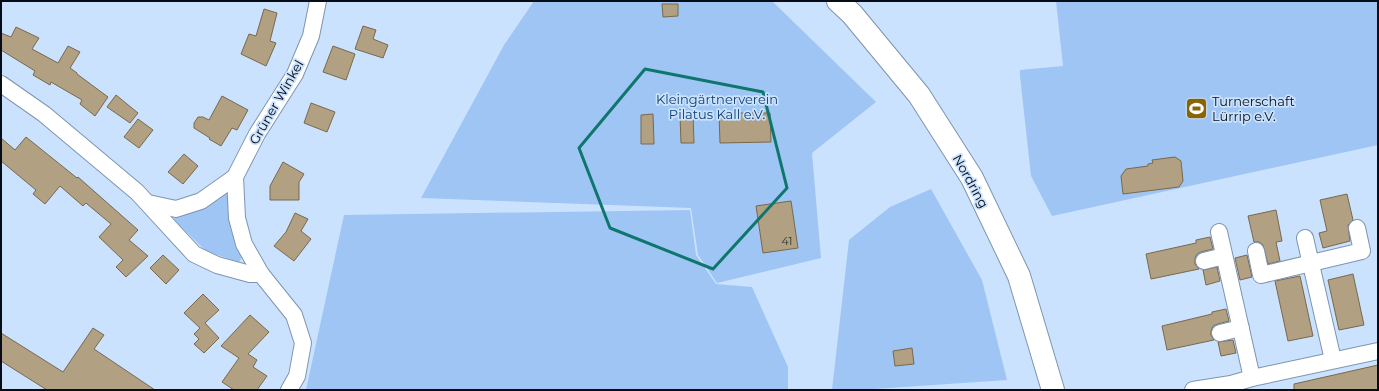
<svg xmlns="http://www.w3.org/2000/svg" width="1379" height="391" font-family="Montserrat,sans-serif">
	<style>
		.green { fill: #9ec5f4 }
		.building { fill: #b2a082; stroke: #79684c }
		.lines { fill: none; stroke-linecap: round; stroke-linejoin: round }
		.street-casing { stroke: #7e94af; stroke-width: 18 }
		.secondary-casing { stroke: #7e94af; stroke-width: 24 }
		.street { stroke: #fff; stroke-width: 16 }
		.secondary { stroke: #fff; stroke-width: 22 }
		.marked { fill: none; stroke: #0f766e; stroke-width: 3; stroke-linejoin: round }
		.labels { text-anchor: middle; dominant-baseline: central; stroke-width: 3.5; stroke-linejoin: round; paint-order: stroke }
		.number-label { font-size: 11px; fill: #313231 }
		.park-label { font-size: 13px; fill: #0e3f73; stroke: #cae2fe }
		.poi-label { font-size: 13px; fill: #060d16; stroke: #cae2fe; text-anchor: start }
		.street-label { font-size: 13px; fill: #060d16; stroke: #cae2fe }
	</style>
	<rect width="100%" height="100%" fill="#cae2fe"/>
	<!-- green -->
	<g class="green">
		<polygon points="534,1 772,1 876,102 812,153 821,258 717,283 698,255 691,208 421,198 504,45"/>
		<polygon points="1056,1 1378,1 1378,145 1052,216 1031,176 1020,76 1020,70 1063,66"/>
		<polygon points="931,189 982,280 1007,380 860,390 832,390 849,240 890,207"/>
		<polygon points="225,193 231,196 231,230 242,257 239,262 206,251 175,221 174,217"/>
		<polygon points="690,210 696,255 716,284 752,287 788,367 788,390 306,390 344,215"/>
	</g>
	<!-- building -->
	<g class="building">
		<polygon points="662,4 678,4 678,16 663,17"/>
		<polygon points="264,9 277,13 270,41 276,43 266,66 241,54 249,34 256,36"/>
		<polygon points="363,26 376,30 373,39 388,45 383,58 355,49"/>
		<polygon points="16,27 39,38 32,49 58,63 68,46 80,52 70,68 77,73 77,74 108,97 95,116 80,104 82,100 51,82 50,85 33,75 35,71 1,50 1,33 11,37"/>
		<polygon points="333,46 355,54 346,80 323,72"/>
		<polygon points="116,95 138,113 130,123 107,107"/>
		<polygon points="222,96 248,110 237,130 232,128 221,146 209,139 210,138 194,128 194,123 198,117 203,117 209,120"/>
		<polygon points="311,103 335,112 327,132 304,123"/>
		<polygon points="719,113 770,113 771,142 720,143"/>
		<polygon points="653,114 654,144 641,144 641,115"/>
		<polygon points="680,115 693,115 694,143 681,143"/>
		<polygon points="138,119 153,130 139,148 124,137"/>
		<polygon points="26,137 77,178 78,177 138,230 129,240 148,256 126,277 116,267 123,260 99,237 111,224 86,203 83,206 60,186 45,204 33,194 36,190 1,161 1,138 15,150"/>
		<polygon points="184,154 198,166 183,184 168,172"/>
		<polygon points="1175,157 1181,161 1183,181 1179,187 1123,194 1121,176 1126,169 1148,166 1148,164 1153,163 1152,160"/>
		<polygon points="283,162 304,174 299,182 299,200 270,200 270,186"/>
		<polygon points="1347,194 1353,220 1348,225 1350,241 1323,248 1319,233 1327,231 1320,200"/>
		<polygon points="791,201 798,248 763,253 756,206"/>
		<polygon points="1276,210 1282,241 1276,242 1280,261 1268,264 1263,245 1259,242 1254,242 1248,216"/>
		<polygon points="295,213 308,219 301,231 311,239 294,261 274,246 286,232"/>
		<polygon points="1210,237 1213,249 1201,252 1197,254 1195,258 1195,264 1199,269 1151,279 1146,254 1196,243 1196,240"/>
		<polygon points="163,255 179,270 166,284 150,268"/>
		<polygon points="1247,255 1252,277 1240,280 1235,258"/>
		<polygon points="1217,267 1220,281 1206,285 1203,270"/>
		<polygon points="1353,274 1364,325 1339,330 1328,280"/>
		<polygon points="1300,276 1313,336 1288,341 1275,281"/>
		<polygon points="203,294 219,310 205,323 219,338 204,353 194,344 199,339 194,334 200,328 184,313"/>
		<polygon points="1226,309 1229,321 1218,324 1213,326 1211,331 1211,335 1214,340 1167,350 1162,326 1212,314 1212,312"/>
		<polygon points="250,315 269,332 248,354 257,360 253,367 267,376 257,390 234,390 222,382 239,358 221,346"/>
		<polygon points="93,328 104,335 94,349 155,390 47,390 1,361 1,333 63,372"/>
		<polygon points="1233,340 1236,353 1221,356 1218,342"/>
		<polygon points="912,348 914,364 895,366 893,351"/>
		<polygon points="1378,365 1378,390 1294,390 1294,384"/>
	</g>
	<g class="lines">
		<defs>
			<g id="street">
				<polyline points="1,84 44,114 137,192 194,254 217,265 250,274 261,274"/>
				<polyline points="148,203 176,209 201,201 235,177"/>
				<polyline points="1219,232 1252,378"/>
				<polyline points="1305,238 1333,360"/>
				<polyline points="1256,251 1261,275 1362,251 1357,228"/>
				<polyline points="1204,261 1224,256"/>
				<polyline points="1220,333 1241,328"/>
				<polyline points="289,390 297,376 303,343 294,315 261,274 244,244 237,218 235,177 257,134 295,74 311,36 318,1"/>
				<polyline points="1193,390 1231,384 1252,378 1378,351"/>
			</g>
			<polyline id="secondary" points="838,1 852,14 919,95 972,178 1019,276 1053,390"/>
		</defs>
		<!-- street casing -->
		<use href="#street" class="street-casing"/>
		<!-- secondary casing -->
		<use href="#secondary" class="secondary-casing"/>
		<!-- street -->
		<use href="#street" class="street"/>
		<!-- secondary -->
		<use href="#secondary" class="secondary"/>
	</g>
	<!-- marked area -->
	<path class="marked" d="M645,69l118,23 24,96 -74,81 -103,-41 -31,-80z"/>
	<!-- icons -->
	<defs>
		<symbol id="stadium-square" viewBox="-11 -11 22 22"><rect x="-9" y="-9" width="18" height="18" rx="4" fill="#8c6304" stroke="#cae2fe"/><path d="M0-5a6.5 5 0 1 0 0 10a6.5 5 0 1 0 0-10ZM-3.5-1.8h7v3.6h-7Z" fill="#fff"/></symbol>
	</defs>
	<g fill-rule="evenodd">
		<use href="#stadium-square" x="1184" y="96" width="25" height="25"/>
	</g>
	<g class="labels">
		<!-- number labels -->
		<g class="number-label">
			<text x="787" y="241">41</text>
		</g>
		<!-- park labels -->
		<g class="park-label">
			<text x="717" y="99">Kleingärtnerverein<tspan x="717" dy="15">Pilatus Kall e.V.</tspan></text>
		</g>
		<!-- poi labels -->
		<g class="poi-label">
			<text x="1212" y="101">Turnerschaft<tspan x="1212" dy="15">Lürrip e.V.</tspan></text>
		</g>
		<!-- street labels -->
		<g class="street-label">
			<text transform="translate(276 102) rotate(-60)">Grüner Winkel</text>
			<text transform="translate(971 181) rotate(61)">Nordring</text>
		</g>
	</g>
	<!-- border -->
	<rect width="1379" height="391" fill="none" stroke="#060d16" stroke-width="4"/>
</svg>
